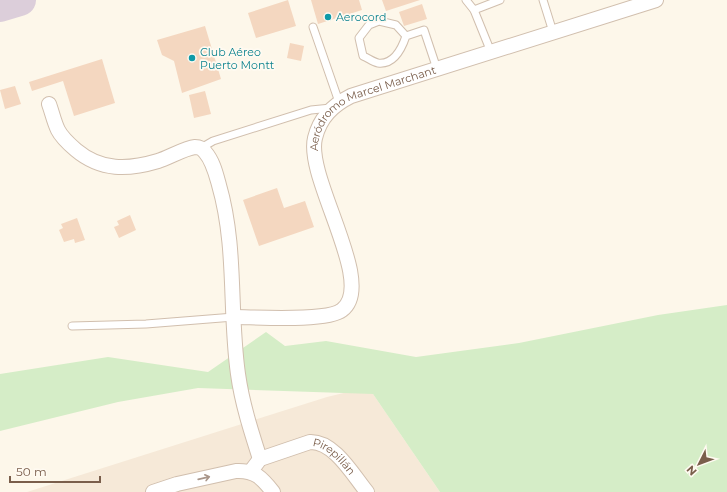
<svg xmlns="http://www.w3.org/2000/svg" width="727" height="492" font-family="Montserrat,sans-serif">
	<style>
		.residential { fill: #f6e9d8 }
		.green { fill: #d5edc7 }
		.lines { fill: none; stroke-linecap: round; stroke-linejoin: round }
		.taxiway { stroke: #dcceda; stroke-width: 32 }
		.building { fill: #f4d7c0 }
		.service-casing { stroke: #d1bfae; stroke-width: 9 }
		.minor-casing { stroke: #d1bfae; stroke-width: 16 }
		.service { stroke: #fff; stroke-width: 7 }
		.minor { stroke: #fff; stroke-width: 14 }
		.oneway { stroke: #a9968a }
		.culture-dot { fill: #0f9aa8; stroke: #fffaf1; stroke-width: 1.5 }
		.labels { text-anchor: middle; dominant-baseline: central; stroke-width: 3.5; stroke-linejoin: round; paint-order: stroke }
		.culture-label { font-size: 11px; fill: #0d838f; stroke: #fffaf1; text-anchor: start }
		.street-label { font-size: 11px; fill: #7a5e4b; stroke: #fffaf1 }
	</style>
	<rect width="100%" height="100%" fill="#fdf7ea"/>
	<!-- residential -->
	<polygon class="residential" points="356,390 373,394 440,492 27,492 327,397"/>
	<!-- green -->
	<polygon class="green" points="727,305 727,492 440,492 373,394 198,388 118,402 0,431 0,374 108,357 208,372 266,332 285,346 326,341 416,357 519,343 658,315"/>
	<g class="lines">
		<!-- taxiway -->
		<polyline class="taxiway" points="0,6 20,0"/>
	</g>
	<!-- building -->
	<g class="building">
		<polygon points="288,0 296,26 256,38 248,13"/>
		<polygon points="311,0 359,0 362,10 318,24"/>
		<polygon points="382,0 420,0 386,11"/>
		<polygon points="422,4 427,19 404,26 399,12"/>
		<polygon points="205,26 221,79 182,93 174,61 162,55 157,40"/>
		<polygon points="290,43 304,46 301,61 287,58"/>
		<polygon points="102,59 115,103 74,116 63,81 32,91 29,82"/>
		<polygon points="15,86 21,104 5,109 0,90"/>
		<polygon points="205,91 211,114 194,118 189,95"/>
		<polygon points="277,188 284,208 305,201 314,227 259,246 243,200"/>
		<polygon points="130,215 136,230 119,238 114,227 119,225 117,221"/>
		<polygon points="77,218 85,240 75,243 74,239 64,242 59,230 63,228 61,224"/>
	</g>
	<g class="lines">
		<defs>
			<g id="service">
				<polyline points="466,0 474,10 491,52"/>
				<polyline points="543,0 553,32"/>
				<polyline points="474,10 500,0"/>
				<polyline points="313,27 339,102"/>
				<path d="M406,36c-4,12 -12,29 -28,27 -5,-1 -10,-5 -15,-7l-4,-18 10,-13 10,-4 17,4 10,11 18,-6 13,39"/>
				<polyline points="201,148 213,141 311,110 331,108"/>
				<polyline points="72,326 146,324 234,317"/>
			</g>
			<g id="minor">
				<path d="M49,104c3,8 5,18 9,26 4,8 11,14 18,20 25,21 52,20 82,11 10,-3 27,-13 37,-14 4,0 8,2 10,5 8,9 11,22 14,33 18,62 10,126 19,189 4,29 13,57 22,85"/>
				<path id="s1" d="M234,317c21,0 93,5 108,-7 35,-26 -37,-132 -27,-172 5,-21 18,-33 36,-42l305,-96"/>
				<path id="s2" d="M251,471l9,-12 50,-17c24,-1 43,33 57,50"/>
				<path d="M153,492l24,-8 59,-13c19,-1 26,7 37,21"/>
			</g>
		</defs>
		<!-- service casing -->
		<use href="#service" class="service-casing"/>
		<!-- minor casing -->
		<use href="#minor" class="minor-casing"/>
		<!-- service -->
		<use href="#service" class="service"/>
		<!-- minor -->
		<use href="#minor" class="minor"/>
	</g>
	<!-- one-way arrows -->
	<defs><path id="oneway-shaft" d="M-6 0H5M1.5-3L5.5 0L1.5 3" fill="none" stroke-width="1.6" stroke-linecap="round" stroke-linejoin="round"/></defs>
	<use class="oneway" href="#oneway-shaft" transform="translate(204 478) rotate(-13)"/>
	<!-- markers -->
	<g class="culture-dot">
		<circle cx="328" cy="17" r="4"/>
		<circle cx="192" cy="58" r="4"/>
	</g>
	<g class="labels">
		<!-- culture labels -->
		<g class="culture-label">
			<text x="336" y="17">Aerocord</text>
			<text x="200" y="52">Club Aéreo<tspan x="200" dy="13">Puerto Montt</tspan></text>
		</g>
		<!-- street labels -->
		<g class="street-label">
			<text stroke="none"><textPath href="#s1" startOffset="356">Aeródromo Marcel Marchant</textPath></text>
			<text stroke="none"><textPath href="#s2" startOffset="97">Pirepillán</textPath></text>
		</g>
	</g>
	<!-- north arrow -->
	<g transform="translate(699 464) rotate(228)" stroke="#fffaf1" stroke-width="3" paint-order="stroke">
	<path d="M0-3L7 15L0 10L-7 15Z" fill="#7a5e4b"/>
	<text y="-6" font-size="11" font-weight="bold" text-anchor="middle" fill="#7a5e4b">N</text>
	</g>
	<!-- scale -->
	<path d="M10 476v6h90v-6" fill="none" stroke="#7a5e4b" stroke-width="2"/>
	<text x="16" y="476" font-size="12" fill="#7a5e4b" stroke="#fffaf1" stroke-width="3" paint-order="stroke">50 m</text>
</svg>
